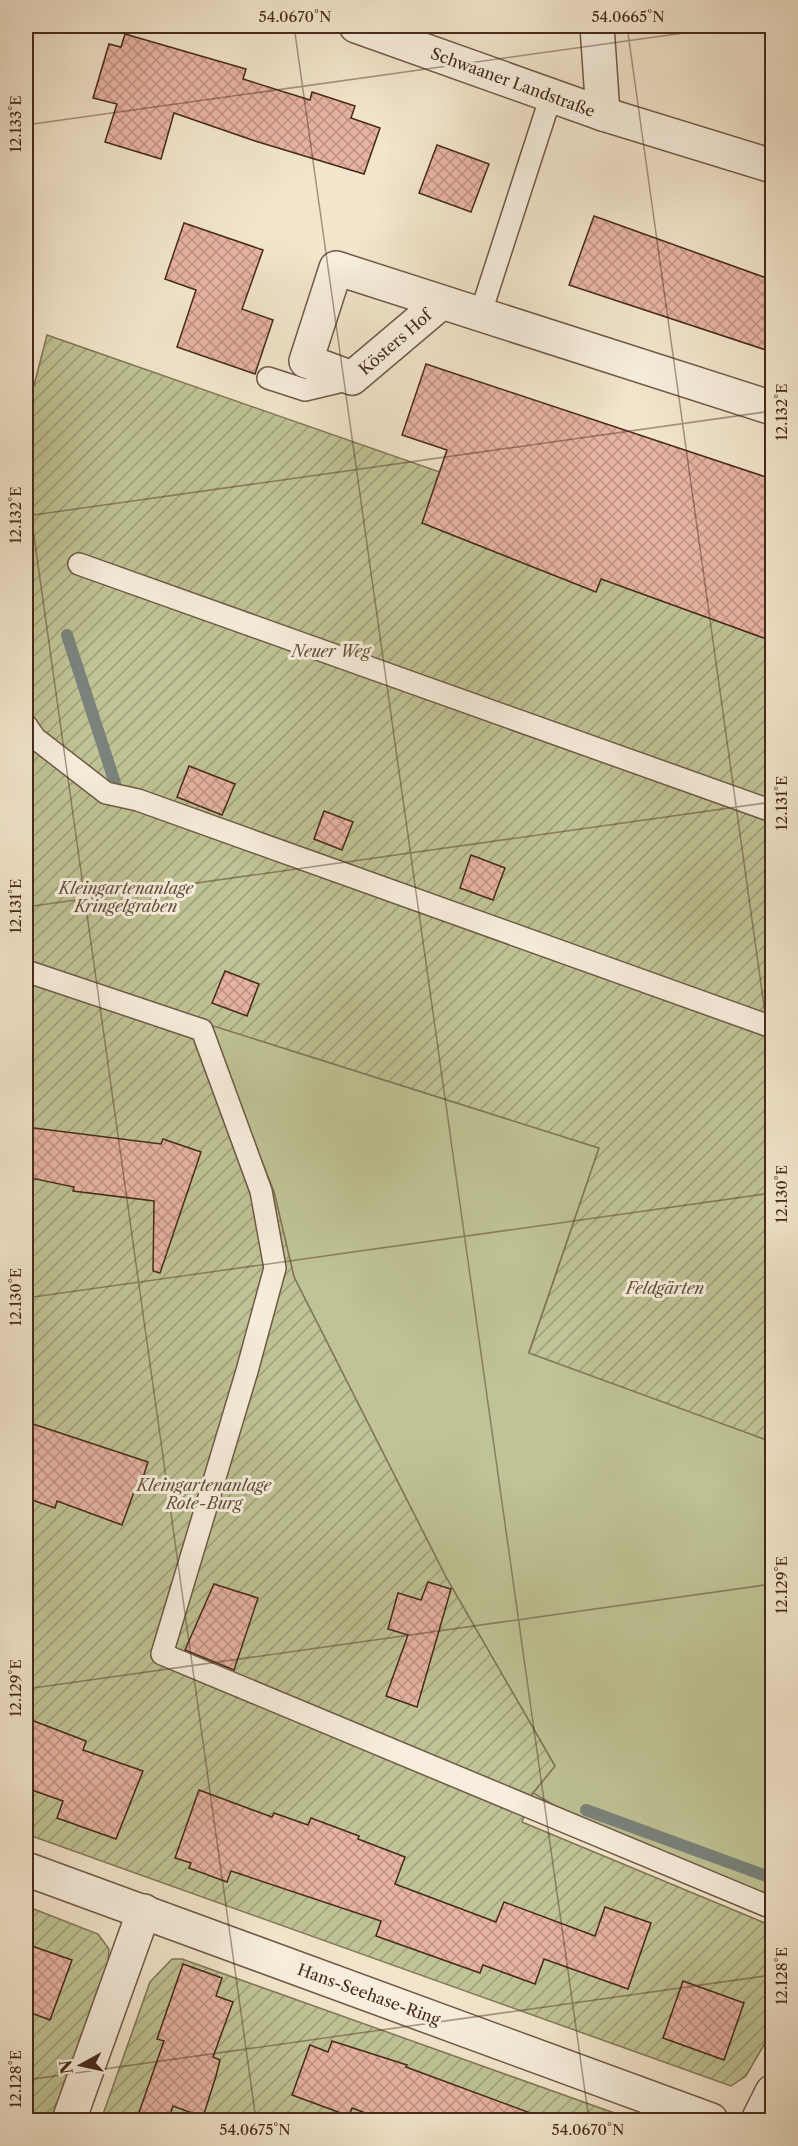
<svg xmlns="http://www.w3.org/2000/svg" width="798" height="2146" font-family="'Libre Caslon Text',serif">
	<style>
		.green { fill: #bfc395; stroke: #827658; stroke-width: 1.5 }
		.garden { fill: url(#garden-furrows); stroke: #827658; stroke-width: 1.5 }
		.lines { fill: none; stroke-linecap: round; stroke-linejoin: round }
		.stream { stroke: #7a837c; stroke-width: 12 }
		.building { fill: url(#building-cross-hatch); stroke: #462a1b; stroke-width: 1.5 }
		.service-casing { stroke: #715947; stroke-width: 24 }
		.minor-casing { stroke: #715947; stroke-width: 36 }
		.service { stroke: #f7eedd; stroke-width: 21 }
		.minor { stroke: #f7eedd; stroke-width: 33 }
		.ticks { fill: none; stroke: #462a1b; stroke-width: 1.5; stroke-opacity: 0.45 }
		.labels { text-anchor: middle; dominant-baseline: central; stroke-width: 6; stroke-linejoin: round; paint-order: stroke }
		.street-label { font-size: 16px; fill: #462a1b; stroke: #f7eedd }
		.park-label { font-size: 16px; font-style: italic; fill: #64503a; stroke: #f7eedd }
		.neatline { fill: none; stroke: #462a1b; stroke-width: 2 }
		.ticks-label { font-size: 15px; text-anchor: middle; fill: #462a1b }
	</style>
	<defs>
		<pattern id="garden-furrows" width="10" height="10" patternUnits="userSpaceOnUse" patternTransform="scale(1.5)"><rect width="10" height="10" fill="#bfc395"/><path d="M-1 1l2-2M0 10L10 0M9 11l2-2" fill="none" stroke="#9d9f79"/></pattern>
		<pattern id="building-cross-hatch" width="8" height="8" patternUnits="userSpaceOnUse" patternTransform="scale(1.5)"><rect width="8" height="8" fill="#e7b3a2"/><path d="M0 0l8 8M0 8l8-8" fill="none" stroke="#bd9283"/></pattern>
	</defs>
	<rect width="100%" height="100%" fill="#f2e5cb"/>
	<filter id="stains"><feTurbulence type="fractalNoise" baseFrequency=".00333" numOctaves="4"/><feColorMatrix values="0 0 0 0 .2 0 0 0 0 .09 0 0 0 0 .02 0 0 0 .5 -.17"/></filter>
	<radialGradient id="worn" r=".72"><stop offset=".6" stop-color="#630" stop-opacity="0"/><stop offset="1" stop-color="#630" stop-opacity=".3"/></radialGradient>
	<!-- green -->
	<polygon class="green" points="206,1023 599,1148 529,1352 772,1442 772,1896 583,1822 533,1793 555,1766 447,1579 294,1277 274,1192"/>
	<!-- garden -->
	<g class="garden">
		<polygon points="47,335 772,588 772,1442 529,1353 599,1148 207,1024 274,1192 294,1277 447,1579 555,1766 533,1793 522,1822 772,1926 772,2031 746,2076 731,2086 26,1834 26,416"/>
		<polygon points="26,1906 98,1934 109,1949 108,1963 52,2120 26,2120"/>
		<polygon points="172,1959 182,1959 634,2120 101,2120 150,1982"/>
	</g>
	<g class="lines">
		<!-- stream -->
		<g class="stream">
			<polyline points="67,635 115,783"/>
			<polyline points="586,1810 772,1878"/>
		</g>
	</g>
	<!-- building -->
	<g class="building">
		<polygon points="125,34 246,69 243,79 310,100 312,92 355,106 351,118 380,128 364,174 255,141 174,113 161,159 105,142 117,104 93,98 109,44 121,47"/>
		<polygon points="437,145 489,164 471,212 419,193"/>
		<polygon points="594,216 772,280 772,352 569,285"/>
		<polygon points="184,223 263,250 242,309 273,320 255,374 177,347 196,290 165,279"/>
		<polygon points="426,364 772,479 772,641 601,579 596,592 422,523 447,450 402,435"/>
		<polygon points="189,766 235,784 222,815 177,797"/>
		<polygon points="324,811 353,822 342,850 314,839"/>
		<polygon points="471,855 505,868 493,900 460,888"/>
		<polygon points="225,971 259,984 247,1016 212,1003"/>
		<polygon points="26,1127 161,1144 163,1139 201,1152 160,1273 153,1271 154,1201 73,1191 74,1187 26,1177"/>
		<polygon points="33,1424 148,1462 138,1493 134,1492 122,1525 57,1501 55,1508 26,1498 26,1448"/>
		<polygon points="428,1582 451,1589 417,1707 386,1696 408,1635 388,1629 398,1593 421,1600"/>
		<polygon points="214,1584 258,1598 234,1670 185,1650"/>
		<polygon points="26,1718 86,1741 83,1750 143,1771 116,1839 57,1818 63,1801 26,1788"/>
		<polygon points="199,1790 272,1817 274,1813 308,1825 311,1818 359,1836 358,1839 405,1857 395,1884 496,1922 504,1902 595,1936 605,1907 651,1923 628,1989 544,1959 535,1984 483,1965 480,1973 376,1936 381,1921 231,1871 227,1882 189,1868 191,1863 175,1858"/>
		<polygon points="26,1944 72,1960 50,2020 26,2011"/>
		<polygon points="183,1964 222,1978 216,1996 233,2002 213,2057 220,2060 216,2076 203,2117 173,2106 168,2121 136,2121 164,2041 157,2039"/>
		<polygon points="683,1981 744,2003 724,2060 663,2038"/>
		<polygon points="332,2041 407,2065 406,2067 541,2117 540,2121 387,2121 352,2108 349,2116 292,2095 310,2045 328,2052"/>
	</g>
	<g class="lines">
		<defs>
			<g id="service">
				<polyline points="481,312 551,96"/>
				<polyline points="268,378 305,390 351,379"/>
				<polyline points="79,564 772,811"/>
				<polyline points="26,725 35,738 106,793 138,800 772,1027"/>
				<polyline points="26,971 202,1030 261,1191 275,1268 247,1371 162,1654 772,1908"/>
			</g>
			<g id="minor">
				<polyline points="356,26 603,114 772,166"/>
				<polyline points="597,26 603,114"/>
				<polyline points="442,302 352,378 306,361 336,268 772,408"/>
				<polyline points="26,1869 711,2120"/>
				<polyline points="69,2120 144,1911"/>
				<polyline points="758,2120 772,2092"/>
			</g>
		</defs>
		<!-- service casing -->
		<use href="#service" class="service-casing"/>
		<!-- minor casing -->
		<use href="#minor" class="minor-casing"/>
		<!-- service -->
		<use href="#service" class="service"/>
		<!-- minor -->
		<use href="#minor" class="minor"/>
	</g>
	<!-- ticks -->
	<path class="ticks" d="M294,26l295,2094M627,26l145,1037M26,125l708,-99M26,479l230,1641M26,516l746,-105M26,907l746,-105M26,1298l746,-105M26,1689l746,-105M26,2080l746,-105"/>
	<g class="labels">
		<!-- street labels -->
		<g class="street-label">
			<text transform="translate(513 82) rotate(20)">Schwaaner Landstraße</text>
			<text transform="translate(395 342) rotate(-41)">Kösters Hof</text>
			<text transform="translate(369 1994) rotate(20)">Hans-Seehase-Ring</text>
		</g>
		<!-- park labels -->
		<g class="park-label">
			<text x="331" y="651">Neuer Weg</text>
			<text x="126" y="888">Kleingartenanlage<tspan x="126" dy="18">Kringelgraben</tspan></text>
			<text x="665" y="1288">Feldgärten</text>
			<text x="204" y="1485">Kleingartenanlage<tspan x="204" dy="18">Rote-Burg</tspan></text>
		</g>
	</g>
	<!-- margin -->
	<rect width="798" height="2146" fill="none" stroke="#f2e5cb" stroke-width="66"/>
	<!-- north arrow -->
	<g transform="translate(81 2065) rotate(262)" stroke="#f7eedd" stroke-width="4.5" paint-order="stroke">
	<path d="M0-4.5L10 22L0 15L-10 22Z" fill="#462a1b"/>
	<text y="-9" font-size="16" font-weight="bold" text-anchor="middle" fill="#462a1b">N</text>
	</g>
	<rect x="33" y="33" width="732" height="2080" class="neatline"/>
	<g class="ticks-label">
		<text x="295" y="22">54.0670°N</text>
		<text x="628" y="22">54.0665°N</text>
		<text transform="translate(16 124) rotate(-90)" y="5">12.133°E</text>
		<text transform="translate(782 412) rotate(-90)" y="5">12.132°E</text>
		<text transform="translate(16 515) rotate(-90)" y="5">12.132°E</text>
		<text transform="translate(782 803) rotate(-90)" y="5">12.131°E</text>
		<text transform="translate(16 906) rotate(-90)" y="5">12.131°E</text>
		<text transform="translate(782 1194) rotate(-90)" y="5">12.130°E</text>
		<text transform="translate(16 1297) rotate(-90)" y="5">12.130°E</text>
		<text transform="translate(782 1585) rotate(-90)" y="5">12.129°E</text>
		<text transform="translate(16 1688) rotate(-90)" y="5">12.129°E</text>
		<text transform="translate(782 1976) rotate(-90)" y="5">12.128°E</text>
		<text transform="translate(16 2079) rotate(-90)" y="5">12.128°E</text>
		<text x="255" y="2135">54.0675°N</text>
		<text x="588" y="2135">54.0670°N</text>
	</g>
	<rect width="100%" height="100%" filter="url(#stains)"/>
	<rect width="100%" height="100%" fill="url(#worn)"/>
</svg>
